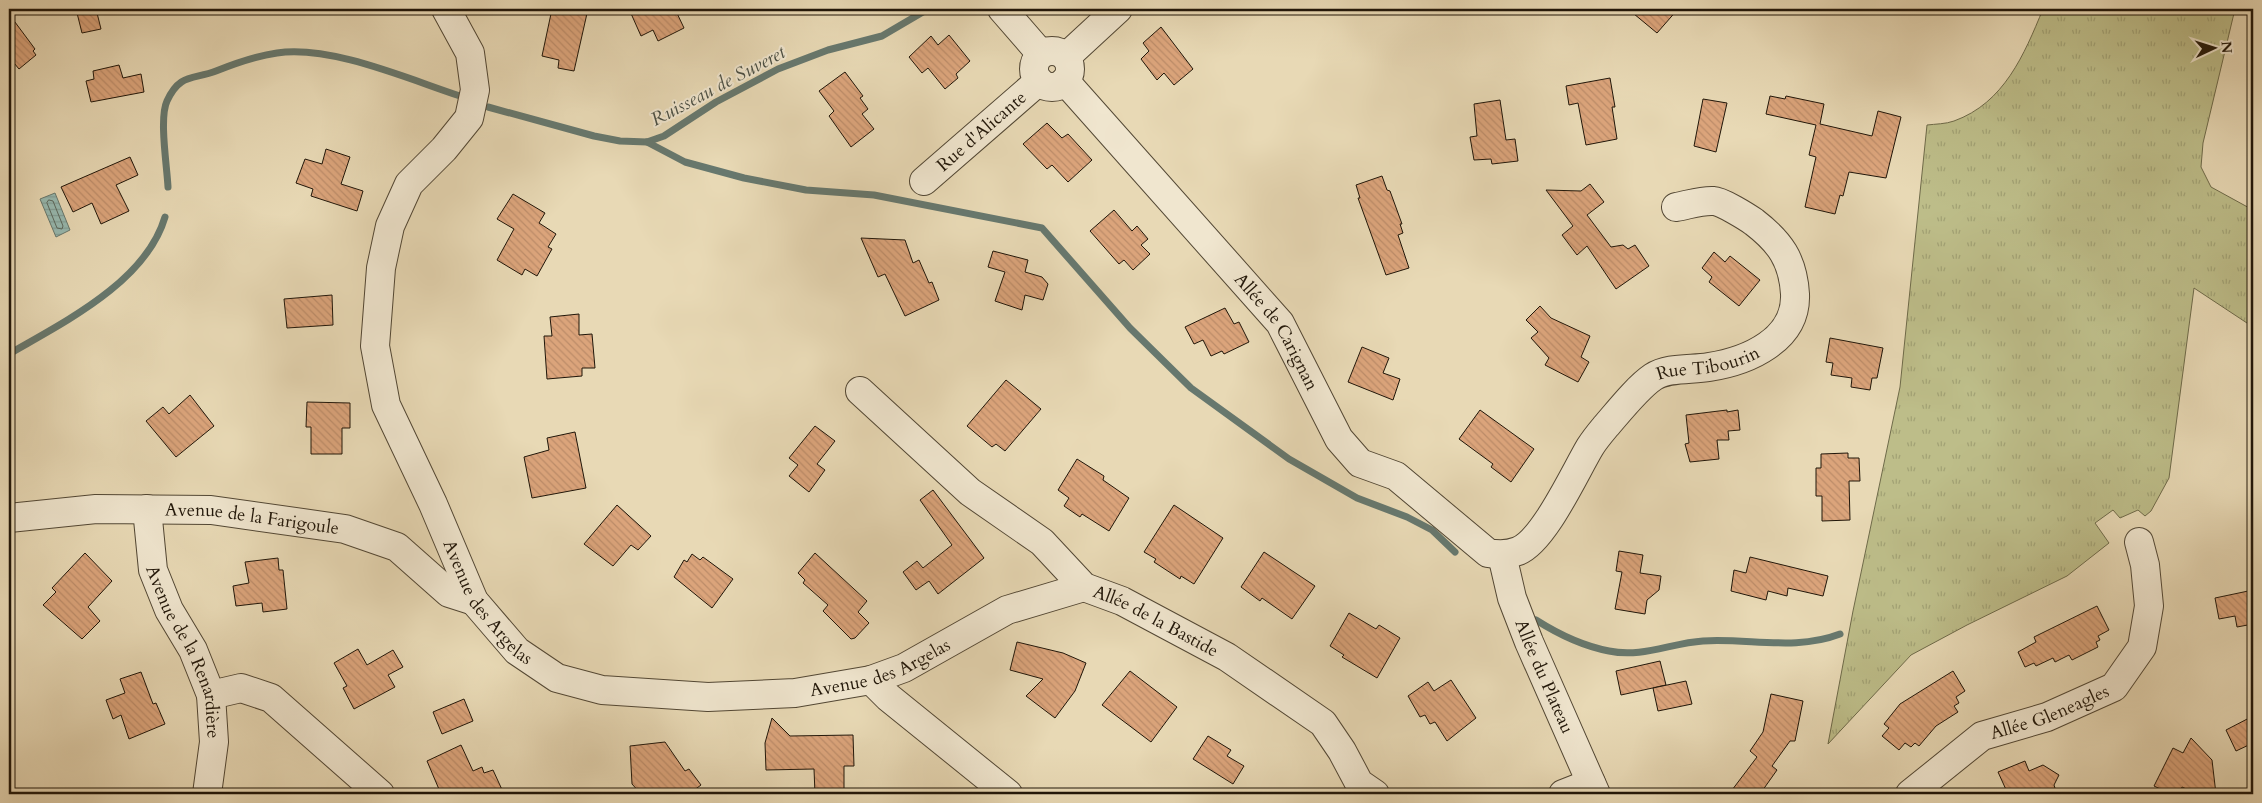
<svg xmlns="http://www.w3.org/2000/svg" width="2262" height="803" font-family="Cardo,serif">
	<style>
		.grass { fill: url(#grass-tufts); stroke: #6e6a49 }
		.water { fill: url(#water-rules); stroke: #67786e }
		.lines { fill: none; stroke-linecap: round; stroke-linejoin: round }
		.shore { stroke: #5c685d; stroke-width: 1 }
		.stream { stroke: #67786e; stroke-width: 7 }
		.building { fill: url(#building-back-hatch); stroke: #201609 }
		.minor-casing { stroke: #524734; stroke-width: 30 }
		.minor { stroke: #f0e6cf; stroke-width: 28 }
		.labels { text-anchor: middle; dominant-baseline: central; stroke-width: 4; stroke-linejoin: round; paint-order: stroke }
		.street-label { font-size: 18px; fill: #201609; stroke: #f0e6cf }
		.water-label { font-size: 19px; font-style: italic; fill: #4a4f44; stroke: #f0e6cf }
	</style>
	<defs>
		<pattern id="grass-tufts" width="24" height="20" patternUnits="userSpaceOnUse" patternTransform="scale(1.25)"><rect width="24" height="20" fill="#bdbd89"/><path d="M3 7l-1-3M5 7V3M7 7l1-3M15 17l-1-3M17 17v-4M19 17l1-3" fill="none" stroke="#a2a275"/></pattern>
		<pattern id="water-rules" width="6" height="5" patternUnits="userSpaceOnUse" patternTransform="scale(1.25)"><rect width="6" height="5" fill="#97bab1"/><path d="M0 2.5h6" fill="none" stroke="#829f97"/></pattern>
		<pattern id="building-back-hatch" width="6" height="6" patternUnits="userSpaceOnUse" patternTransform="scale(1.25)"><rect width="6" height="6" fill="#dba47b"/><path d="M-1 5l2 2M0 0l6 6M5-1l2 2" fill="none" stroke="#bc8c69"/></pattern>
	</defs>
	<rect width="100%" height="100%" fill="#e8d9b5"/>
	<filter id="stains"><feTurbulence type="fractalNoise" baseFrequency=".004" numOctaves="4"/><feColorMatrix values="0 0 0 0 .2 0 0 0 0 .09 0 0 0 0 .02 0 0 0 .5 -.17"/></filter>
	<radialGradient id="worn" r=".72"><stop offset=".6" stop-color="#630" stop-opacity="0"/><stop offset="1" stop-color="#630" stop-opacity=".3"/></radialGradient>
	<!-- grass -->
	<path class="grass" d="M2043,9h192l-32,134 -2,24 10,20 42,23v120l-3,-5 -56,-37 -25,190 -18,33 -6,5 -7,-6 -18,8 -7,-8 -18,13 14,20 -42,33 -100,49 -56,30 -83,89 25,-133 47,-224 27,-262c8,-1 19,-1 27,-4 50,-18 70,-66 89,-112z"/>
	<!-- water -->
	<polygon class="water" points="55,193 70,230 56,237 40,199"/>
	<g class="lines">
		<!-- shore -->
		<polygon class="shore" points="49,200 53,201 63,226 62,229 57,228 47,203"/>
		<!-- stream -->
		<g class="stream">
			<polyline points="488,107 594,136 620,141 647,142 664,136 716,102 778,69 828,50 882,36 928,9"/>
			<polyline points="647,142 685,162 744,178 806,190 874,195 1042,228 1130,328 1191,388 1289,459 1357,498 1407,517 1432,530 1455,552"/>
			<path d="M168,187c-1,-21 -9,-69 -1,-86 13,-28 26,-21 49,-30 20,-8 39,-15 61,-18 54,-8 131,26 183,43"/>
			<path d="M9,354c55,-32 137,-72 156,-137"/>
			<path d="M1536,620c22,14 47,26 73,31 33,7 62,-8 94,-10 46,-3 93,10 137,-7"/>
		</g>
	</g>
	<!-- building -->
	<g class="building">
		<polygon points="76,9 96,9 101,29 82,33"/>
		<polygon points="552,9 588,9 574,71 558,68 559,60 542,56"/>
		<polygon points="629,9 675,9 684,28 658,41 653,30 641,36"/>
		<polygon points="1628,9 1678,9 1657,33"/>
		<polygon points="9,14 35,49 33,51 36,55 19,69 9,57"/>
		<polygon points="1161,27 1193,69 1174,85 1164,73 1157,80 1141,59 1149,51 1143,43"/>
		<polygon points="949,35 970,61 956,74 958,78 945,89 928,68 922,73 909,57 931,36 938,45"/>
		<polygon points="119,65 123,78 141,74 144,92 91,102 86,81 94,79 93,71"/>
		<polygon points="845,72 863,96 860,98 868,109 862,114 874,129 851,147 829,116 834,111 819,91"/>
		<polygon points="1610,78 1615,107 1612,107 1617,139 1586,145 1578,103 1569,105 1566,86"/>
		<polygon points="1770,96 1785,99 1786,96 1824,104 1820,124 1872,136 1878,111 1901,117 1886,178 1849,172 1843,196 1840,195 1835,214 1805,207 1816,157 1809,155 1816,125 1766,114"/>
		<polygon points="1703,99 1727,103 1716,152 1694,146"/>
		<polygon points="1500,100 1506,140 1515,139 1518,161 1492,164 1491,159 1474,160 1470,137 1477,136 1474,104"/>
		<polygon points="1047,123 1062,138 1068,134 1092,160 1068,182 1052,165 1047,169 1023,144"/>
		<polygon points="326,149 350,157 341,184 363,191 357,211 311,196 313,189 296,183 305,159 322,164"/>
		<polygon points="130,157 138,175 116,185 129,211 101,224 92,203 73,212 61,187"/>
		<polygon points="1382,176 1387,190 1390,191 1402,224 1400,224 1403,233 1398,235 1409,268 1386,275 1358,198 1360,198 1356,185"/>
		<polygon points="1590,184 1604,202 1587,215 1611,247 1623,245 1628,249 1635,245 1649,266 1616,289 1587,246 1577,255 1562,235 1573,226 1546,190 1581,191"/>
		<polygon points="513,194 545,213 539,223 556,234 548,247 552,249 537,276 525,269 522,275 497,260 514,229 497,219"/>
		<polygon points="1114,210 1132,231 1137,226 1148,239 1141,245 1150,254 1133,270 1124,260 1119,264 1090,231"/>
		<polygon points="861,238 905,240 913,263 919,260 929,283 932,282 939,300 905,316 885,274 878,277"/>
		<polygon points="993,251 1028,260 1025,272 1042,277 1048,284 1043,300 1025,295 1022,310 995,301 1005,272 988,267"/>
		<polygon points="1714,252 1725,262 1730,256 1760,280 1739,306 1709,282 1712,277 1702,268"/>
		<polygon points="332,295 333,325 287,328 284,299"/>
		<polygon points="1540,306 1551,318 1590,336 1581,357 1589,362 1578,382 1545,365 1549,358 1531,338 1538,332 1526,320"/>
		<polygon points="1225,308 1234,324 1239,322 1249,342 1224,354 1222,351 1211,356 1203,340 1194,344 1185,327"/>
		<polygon points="579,314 579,335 592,334 595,368 582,368 582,376 547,379 544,336 552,336 550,317"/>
		<polygon points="1830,338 1883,348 1877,378 1872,378 1870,390 1851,387 1852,378 1831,375 1833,363 1826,362"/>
		<polygon points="1362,347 1389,358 1383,373 1400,379 1393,400 1348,382"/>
		<polygon points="1006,380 1041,409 1005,451 996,444 992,447 967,426"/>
		<polygon points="190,395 214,426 176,457 146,421 163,407 169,414"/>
		<polygon points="307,402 350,403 350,428 342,428 342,454 311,454 311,427 306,427"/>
		<polygon points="1480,410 1534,449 1511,482 1491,467 1493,464 1459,439"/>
		<polygon points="1727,410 1727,412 1738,410 1740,430 1728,431 1729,440 1717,440 1719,459 1690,462 1685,444 1689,443 1686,415"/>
		<polygon points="815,426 835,441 817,464 825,470 809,492 789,476 798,465 789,458"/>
		<polygon points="575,432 586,488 532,498 524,457 549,450 547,438"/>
		<polygon points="1848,453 1848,458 1859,458 1860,481 1849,481 1850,520 1822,521 1822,496 1816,496 1816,468 1821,468 1821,454"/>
		<polygon points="1077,459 1104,476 1103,480 1129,498 1109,531 1082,514 1080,517 1064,506 1069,498 1058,490"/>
		<polygon points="933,490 984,558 938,594 929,581 916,590 903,572 917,561 923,568 952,545 920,500"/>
		<polygon points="617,505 651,536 638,550 631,545 613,566 584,544"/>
		<polygon points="1174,505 1223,538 1194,584 1181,576 1180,579 1154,562 1156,559 1144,552"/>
		<polygon points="1619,551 1643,555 1640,573 1661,576 1659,590 1647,600 1645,614 1615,609 1622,572 1616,571"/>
		<polygon points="1264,552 1315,586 1292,619 1262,598 1260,601 1241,587"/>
		<polygon points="85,553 112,581 88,607 100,621 82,639 43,605 56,592 52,588"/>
		<polygon points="815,553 867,601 858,612 869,623 855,638 851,639 823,611 828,605 803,583 805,580 798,573"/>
		<polygon points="692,554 700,560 703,557 733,579 712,608 674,577 684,560 687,562"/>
		<polygon points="1750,557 1828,576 1823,596 1788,588 1787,596 1768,591 1766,600 1731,591 1734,570 1746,573"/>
		<polygon points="278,558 279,570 283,570 287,609 263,612 262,603 236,606 233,586 249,583 245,562"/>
		<polygon points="2253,590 2253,624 2237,627 2235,616 2219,619 2215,598"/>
		<polygon points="2097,606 2109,630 2098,636 2100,640 2096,642 2098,647 2072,660 2069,655 2055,662 2053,658 2036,666 2034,663 2025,667 2018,652 2036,642 2034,637"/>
		<polygon points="1349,613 1376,629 1379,625 1400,638 1377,678 1342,657 1344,655 1330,646"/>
		<polygon points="1017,642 1063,653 1086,663 1075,691 1055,718 1026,696 1043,679 1010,670"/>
		<polygon points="358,649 367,665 393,650 403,667 388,675 395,687 354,709 343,688 347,686 334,663"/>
		<polygon points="1660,661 1666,685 1621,695 1616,671"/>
		<polygon points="1130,671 1177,707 1151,742 1102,705"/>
		<polygon points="1953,671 1965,691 1956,697 1959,703 1954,706 1958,712 1936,726 1919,746 1915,743 1911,747 1905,743 1899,750 1882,736 1889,728 1884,724 1900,704"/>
		<polygon points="141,672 153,704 156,703 165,724 129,739 121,715 113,719 106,700 125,693 120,679"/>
		<polygon points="1451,680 1476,718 1447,741 1435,722 1430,724 1425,715 1420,717 1408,696 1428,682 1434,691"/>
		<polygon points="1686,681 1692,704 1658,711 1653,688"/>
		<polygon points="1771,694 1803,701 1795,741 1790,741 1772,766 1777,770 1760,794 1729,794 1757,757 1750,751 1763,732"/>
		<polygon points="464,699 473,721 442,734 433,712"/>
		<polygon points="2253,716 2253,743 2236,751 2226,730"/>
		<polygon points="772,718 790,736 853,735 854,766 844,766 844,794 815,794 814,769 766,770 765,743"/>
		<polygon points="1208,736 1231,750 1227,756 1244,766 1233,784 1193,759"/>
		<polygon points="2191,738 2212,760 2216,794 2197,794 2182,787 2179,794 2171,794 2154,786 2173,748 2183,753"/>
		<polygon points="665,742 685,771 689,769 701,785 689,794 641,794 632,784 630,746"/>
		<polygon points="461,745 473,771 482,767 484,773 493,770 504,794 441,794 427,761"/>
		<polygon points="2025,761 2029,771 2043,765 2059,775 2054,785 2057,794 2026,794 2024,789 2008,794 1998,772"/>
	</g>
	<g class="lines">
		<defs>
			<g id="minor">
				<path id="s1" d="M446,9l24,44 5,37 -6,28 -25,31 -35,35 -19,42 -9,42 -6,78 11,59 47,99 41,97 43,50 40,27 45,12 106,7 87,-4 76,-13 33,-12 103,-58 77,-23"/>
				<polyline points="1002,9 1041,54"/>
				<circle cx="1052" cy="69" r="18"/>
				<polyline points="1066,57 1118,9"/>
				<path id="s2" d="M1065,81l215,242 59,116 21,24 36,13 92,77c11,2 20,2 30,-2 26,-10 57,-79 72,-104 5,-8 11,-15 16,-21 13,-15 32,-39 47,-49 15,-10 39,-7 56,-10 39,-6 88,-27 86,-73 -2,-34 -15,-52 -41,-72 -7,-5 -33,-21 -40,-21 -12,-1 -26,4 -38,6"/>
				<path id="s3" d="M924,181l115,-100"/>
				<path id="s4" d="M860,391l110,101 72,50 42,45 38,14 105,56 96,66 19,28 17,32 16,11"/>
				<path id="s5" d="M147,509l6,61 16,40 24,40 18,45 3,47 -7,52"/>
				<path id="s6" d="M9,518l87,-9 115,1 134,19 52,18 52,46 25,8"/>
				<path id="s7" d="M1502,555l10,43 17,44 67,152"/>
				<polyline points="871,680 888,697 1008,794"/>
				<polyline points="211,695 241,688 271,698 380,794"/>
				<polyline points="1563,794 1591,783"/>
				<path id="s8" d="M1910,794l72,-58 65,-19 67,-30 28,-40 7,-41 -4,-41 -6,-23"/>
			</g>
		</defs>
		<!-- minor casing -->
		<use href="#minor" class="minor-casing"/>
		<!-- minor -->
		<use href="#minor" class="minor"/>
	</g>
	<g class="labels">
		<!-- street labels -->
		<g class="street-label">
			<text stroke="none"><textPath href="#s3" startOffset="76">Rue d'Alicante</textPath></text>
			<text stroke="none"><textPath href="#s2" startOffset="329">Allée de Carignan</textPath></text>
			<text stroke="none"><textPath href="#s2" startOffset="954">Rue Tibourin</textPath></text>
			<text stroke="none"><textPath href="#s6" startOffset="244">Avenue de la Farigoule</textPath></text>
			<text stroke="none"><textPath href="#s1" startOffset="656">Avenue des Argelas</textPath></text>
			<text stroke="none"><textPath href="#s4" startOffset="378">Allée de la Bastide</textPath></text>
			<text stroke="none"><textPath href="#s5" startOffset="150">Avenue de la Renardière</textPath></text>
			<text stroke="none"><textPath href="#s1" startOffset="1091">Avenue des Argelas</textPath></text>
			<text stroke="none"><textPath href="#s7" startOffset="129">Allée du Plateau</textPath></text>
			<text stroke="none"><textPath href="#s8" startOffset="164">Allée Gleneagles</textPath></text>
		</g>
		<!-- water labels -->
		<g class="water-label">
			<text transform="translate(718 86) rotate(-28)">Ruisseau de Suveret</text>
		</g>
	</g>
	<!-- margin -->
	<rect width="2262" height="803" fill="none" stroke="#e8d9b5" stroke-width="30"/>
	<rect x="10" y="10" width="2242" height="783" fill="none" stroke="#201609" stroke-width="2.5"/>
	<rect x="15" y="15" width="2232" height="773" fill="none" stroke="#201609"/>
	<!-- north arrow -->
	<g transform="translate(2214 48) rotate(86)" stroke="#f0e6cf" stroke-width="4" paint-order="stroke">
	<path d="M0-4L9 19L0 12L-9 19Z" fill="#201609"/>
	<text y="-8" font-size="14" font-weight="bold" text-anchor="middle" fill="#201609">N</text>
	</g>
	<rect width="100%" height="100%" filter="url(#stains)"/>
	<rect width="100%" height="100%" fill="url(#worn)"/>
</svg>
